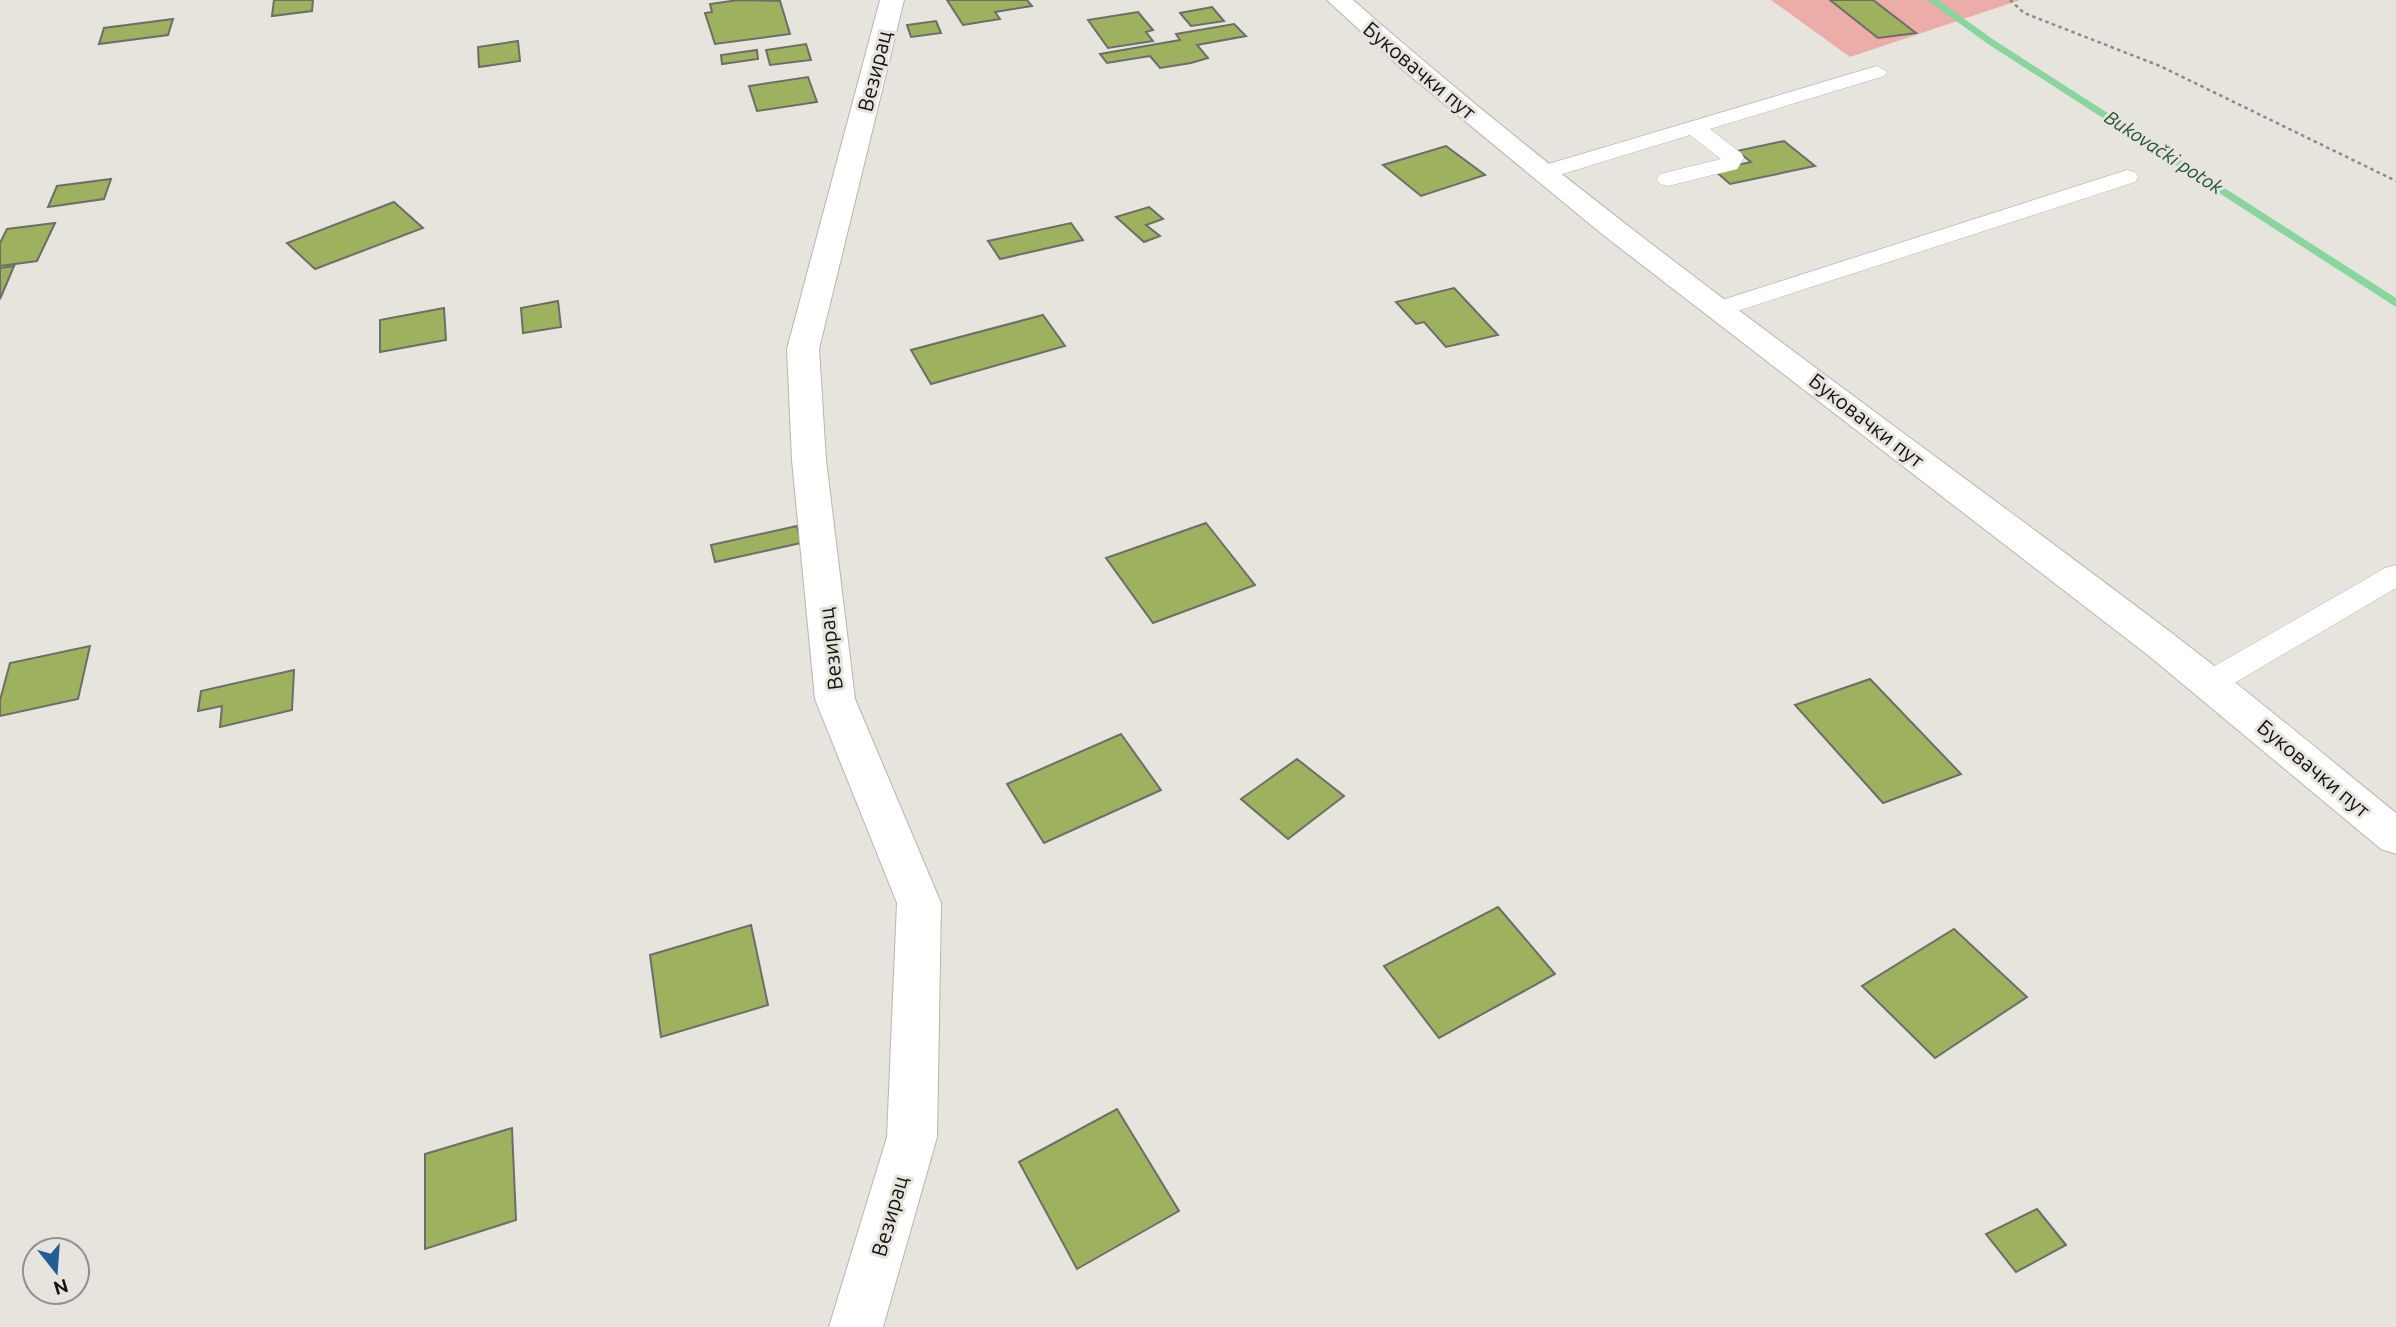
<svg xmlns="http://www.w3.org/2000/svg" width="2396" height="1327" font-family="Ubuntu,sans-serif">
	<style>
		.green { fill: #ecada8 }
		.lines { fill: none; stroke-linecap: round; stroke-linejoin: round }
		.stream { fill: #88d69e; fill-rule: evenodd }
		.building { fill: #9db15e; stroke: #6c6e68; stroke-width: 2 }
		.lane-casing { stroke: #b8b5ae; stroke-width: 1 }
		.street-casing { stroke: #b8b5ae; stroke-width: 2 }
		.secondary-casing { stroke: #b8b5ae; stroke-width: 2 }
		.path { stroke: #8c8a85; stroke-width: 2.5; stroke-dasharray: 3.5 3.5; stroke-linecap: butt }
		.lane { fill: #fff; fill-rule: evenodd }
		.street { fill: #fff; fill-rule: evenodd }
		.secondary { fill: #fff; fill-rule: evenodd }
		.labels { text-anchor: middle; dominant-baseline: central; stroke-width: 6; stroke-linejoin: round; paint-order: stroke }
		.far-water-label { font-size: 19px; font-style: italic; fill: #1d5531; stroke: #e7e4dd }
		.street-label { font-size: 21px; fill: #131210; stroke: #e7e4dd }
	</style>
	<rect width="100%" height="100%" fill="#e7e4dd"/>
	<!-- green -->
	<polygon class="green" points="1771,0 2020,0 1850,57"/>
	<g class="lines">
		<!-- stream -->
		<polygon class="stream" points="1927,0 1938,0 1994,40 2396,298 2396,307 1988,44"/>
	</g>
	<!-- building -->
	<g class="building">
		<polygon points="274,0 313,0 312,11 272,16"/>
		<polygon points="738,0 780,1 790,34 715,44 705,13 712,12 710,4"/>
		<polygon points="947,0 1027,0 1032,6 995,12 1000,19 963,25"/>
		<polygon points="1830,0 1873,0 1916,33 1878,38"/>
		<polygon points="1212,7 1224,21 1191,26 1180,13"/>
		<polygon points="1138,12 1153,30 1146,32 1153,41 1108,48 1088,20"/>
		<polygon points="173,19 168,35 99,44 104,28"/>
		<polygon points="936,21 941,33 911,37 907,25"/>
		<polygon points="1234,24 1246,36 1197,45 1208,58 1191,63 1160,68 1150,56 1107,63 1100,54 1180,40 1176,34"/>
		<polygon points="518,41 520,61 479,67 478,47"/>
		<polygon points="806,44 811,60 770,65 766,50"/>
		<polygon points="757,50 758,59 722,64 721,55"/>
		<polygon points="808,77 817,102 757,111 749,86"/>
		<polygon points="1784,141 1815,166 1730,184 1714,170 1751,162 1737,151"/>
		<polygon points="1446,146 1485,175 1421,196 1383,165"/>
		<polygon points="111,179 104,199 48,207 57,186"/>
		<polygon points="394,202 423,228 315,269 287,243"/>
		<polygon points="1149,207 1163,219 1146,225 1160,236 1144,242 1116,217"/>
		<polygon points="55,223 37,261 0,266 0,243 7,229"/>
		<polygon points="1071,223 1083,240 1000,259 988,241"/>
		<polygon points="14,266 0,299 0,268"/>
		<polygon points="1454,288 1498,335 1446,347 1424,322 1416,324 1396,302"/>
		<polygon points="558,301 561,327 523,333 521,308"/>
		<polygon points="444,308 446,340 380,352 380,320"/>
		<polygon points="1043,315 1065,346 931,384 911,350"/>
		<polygon points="1206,523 1255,585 1153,623 1106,558"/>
		<polygon points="797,526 801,543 715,562 711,545"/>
		<polygon points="90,646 78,699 0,716 0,700 10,663"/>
		<polygon points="294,670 292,710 220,727 222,706 198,711 201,691"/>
		<polygon points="1870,679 1961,774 1883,803 1795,705"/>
		<polygon points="1121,734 1161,790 1044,843 1007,784"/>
		<polygon points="1297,759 1344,796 1288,839 1241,799"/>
		<polygon points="1498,907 1555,974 1439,1038 1384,966"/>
		<polygon points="751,925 768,1005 661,1037 650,955"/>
		<polygon points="1954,929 2027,997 1935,1058 1862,986"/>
		<polygon points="1117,1109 1179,1211 1077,1269 1019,1162"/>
		<polygon points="512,1128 516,1220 425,1249 425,1154"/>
		<polygon points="2037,1209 2066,1245 2016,1272 1986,1234"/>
	</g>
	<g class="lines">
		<defs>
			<g id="lane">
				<polygon points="1877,66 1887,72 1884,76 1710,129 1741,153 1744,158 1737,169 1668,186 1660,184 1657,179 1660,174 1721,159 1690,135 1543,180 1532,173 1535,168"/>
				<polygon points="2127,170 2135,172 2138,177 2135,182 1728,314 1710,314 1707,309 1710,304"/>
				<polygon points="2396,565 2396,588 2221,691 2210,695 2199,691 2194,683 2199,675 2385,568"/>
			</g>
			<polygon id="street" points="880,0 904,0 819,349 826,460 855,699 941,903 937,1137 883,1327 829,1327 887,1137 897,903 815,699 792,460 787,349"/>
			<path id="secondary" d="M1327,0h26c259,228 545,425 820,634 76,58 149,119 223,179v41l-15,-5 -232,-193 -547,-422 -199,-164z"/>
		</defs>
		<!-- lane casing -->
		<use href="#lane" class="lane-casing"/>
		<!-- street casing -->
		<use href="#street" class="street-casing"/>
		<!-- secondary casing -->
		<use href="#secondary" class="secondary-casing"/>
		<!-- path -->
		<polyline class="path" points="2010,0 2024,13 2160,66 2396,181"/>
		<!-- lane -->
		<use href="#lane" class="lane"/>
		<!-- street -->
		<use href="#street" class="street"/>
		<!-- secondary -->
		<use href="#secondary" class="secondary"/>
	</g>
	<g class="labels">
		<!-- far-water labels -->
		<g class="far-water-label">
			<text transform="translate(2164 152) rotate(33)">Bukovački potok</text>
		</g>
		<!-- street labels -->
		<g class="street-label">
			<text transform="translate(1420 70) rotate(40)">Буковачки пут</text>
			<text transform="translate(874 71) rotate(-76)">Везирац</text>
			<text transform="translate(1867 420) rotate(38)">Буковачки пут</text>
			<text transform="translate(830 649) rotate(-97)">Везирац</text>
			<text transform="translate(2314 768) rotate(40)">Буковачки пут</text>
			<text transform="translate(889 1216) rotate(-74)">Везирац</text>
		</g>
	</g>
	<!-- north arrow -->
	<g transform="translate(56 1271) rotate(163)"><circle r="33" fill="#e7e4dd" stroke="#92908b" stroke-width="2"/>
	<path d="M0-5L12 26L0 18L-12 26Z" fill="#205f95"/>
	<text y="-10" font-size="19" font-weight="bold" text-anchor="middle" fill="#131210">N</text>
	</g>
</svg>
